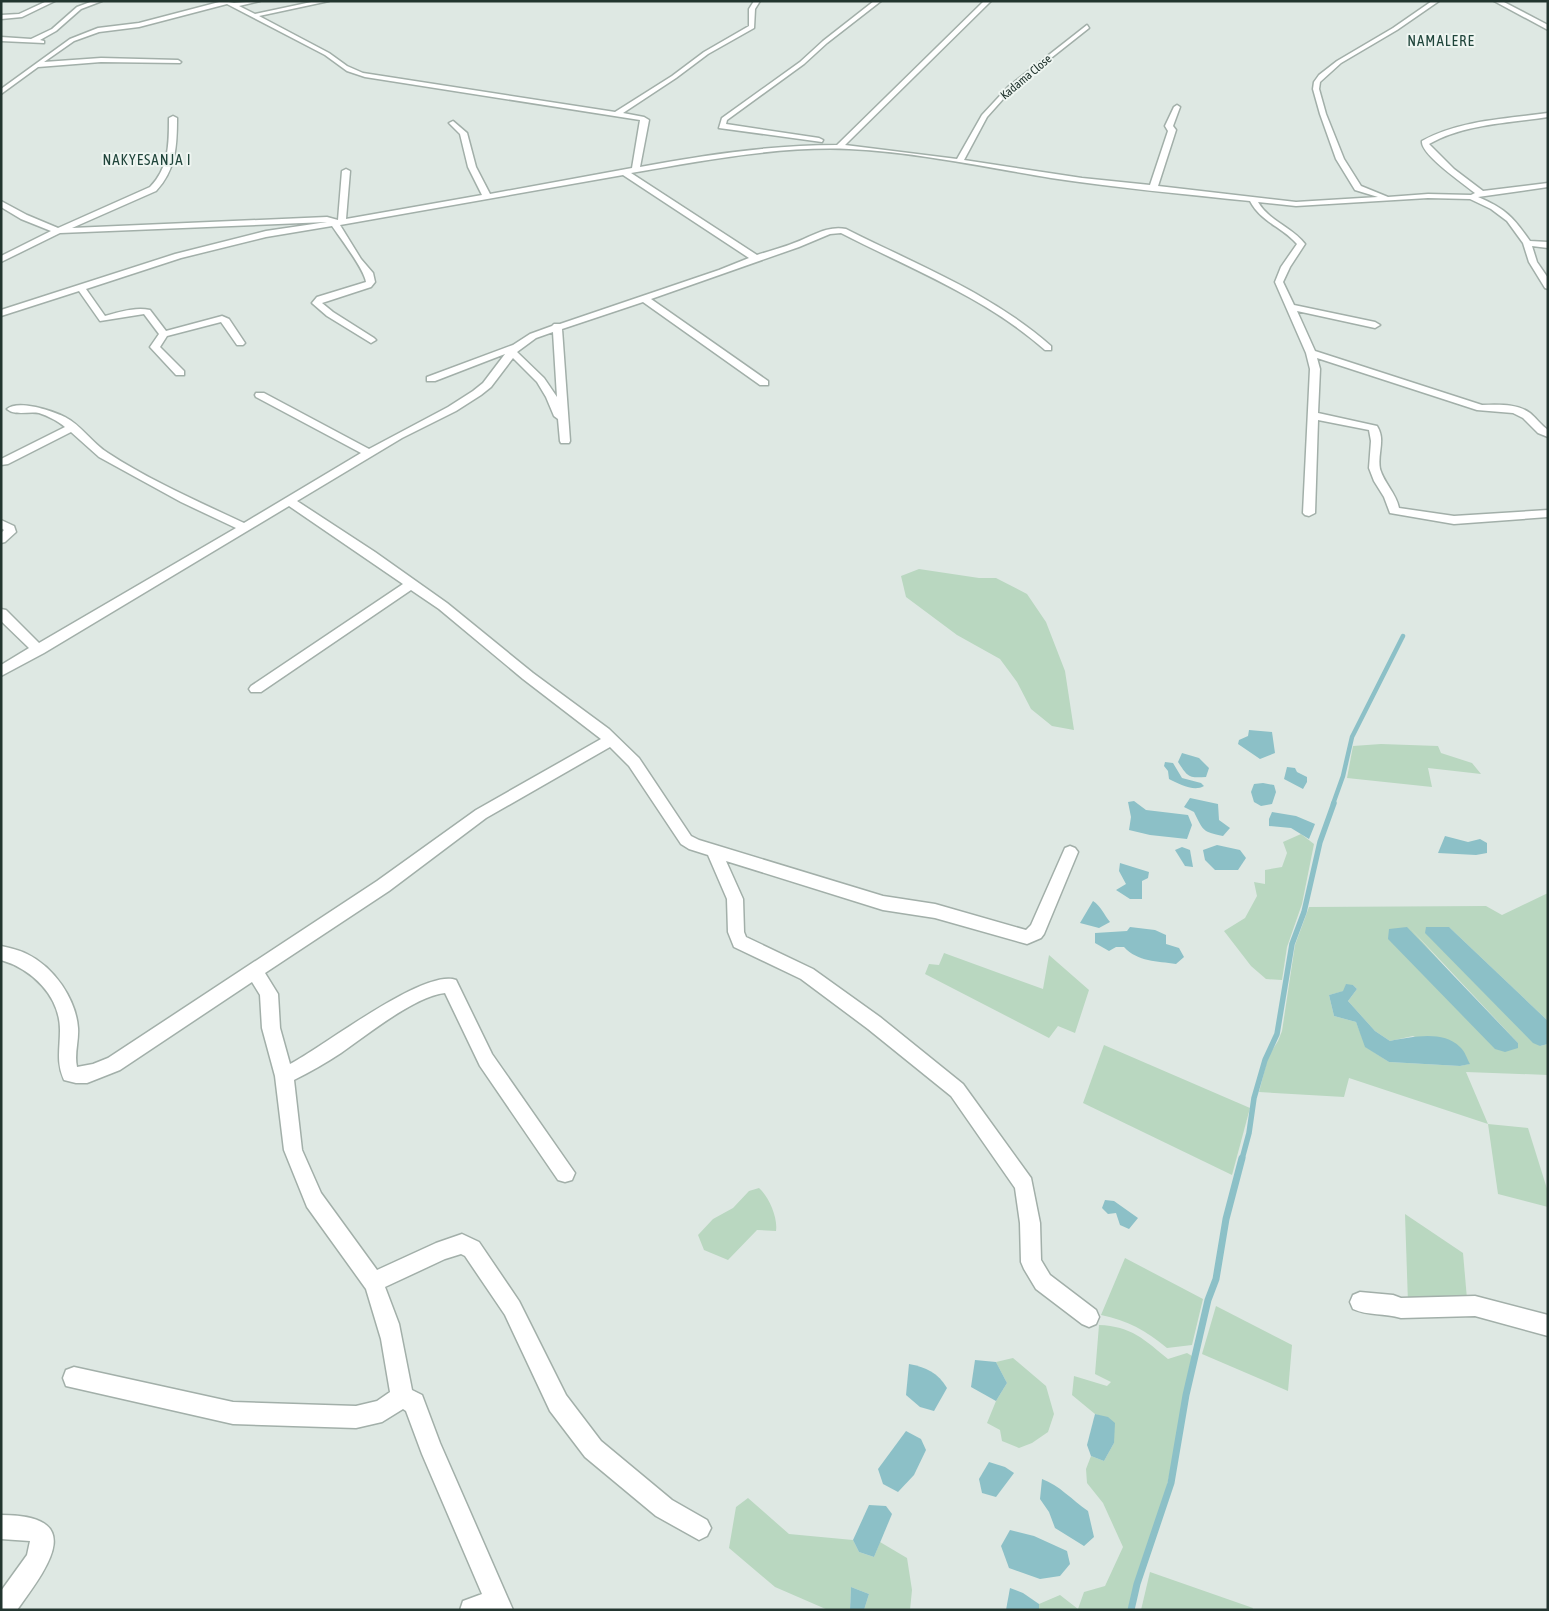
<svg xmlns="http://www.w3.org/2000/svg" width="1549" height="1611" font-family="'Asap Condensed',sans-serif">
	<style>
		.green { fill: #b9d7c0; fill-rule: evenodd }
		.water { fill: #8cc0c7 }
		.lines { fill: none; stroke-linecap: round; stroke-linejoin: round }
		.stream-far2 { stroke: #8cc0c7; stroke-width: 4.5 }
		.stream-far1 { stroke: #8cc0c7; stroke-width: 5.5 }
		.stream { stroke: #8cc0c7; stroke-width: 7 }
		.minor-casing { stroke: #a2afa9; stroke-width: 3 }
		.minor { fill: #fff; fill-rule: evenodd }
		.labels { text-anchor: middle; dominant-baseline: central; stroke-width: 4; stroke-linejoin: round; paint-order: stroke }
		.far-street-label { font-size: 12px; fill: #22352f; stroke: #eef5f1 }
		.far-quarter-label { font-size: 15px; letter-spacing: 1px; fill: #20453b; stroke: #eef5f1 }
	</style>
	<rect width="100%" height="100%" fill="#dee8e3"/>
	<!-- green -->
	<g class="green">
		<polygon points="919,569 979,578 996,578 1027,594 1046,622 1065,671 1074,730 1052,726 1031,709 1017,682 1000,659 957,635 906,597 901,576"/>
		<polygon points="1381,744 1438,746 1441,753 1472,763 1481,774 1428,768 1432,787 1347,778 1353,746"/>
		<polygon points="1301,834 1314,844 1302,904 1287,947 1282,980 1266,979 1251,966 1224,931 1245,918 1257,896 1254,882 1265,884 1265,870 1282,867 1287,853 1283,842"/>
		<path d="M1548,893v128l-99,-94 91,119 8,-2v31l-82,-3 22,52 40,4 20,64v15l-50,-13 -10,-70 -139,-46 -5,19 -85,-5 9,-35 10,-16 4,-10 13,-86 14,-38 177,-1 16,9zM1411,929l107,114v5zM1346,985h7l4,4 -9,12 27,30 15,10 23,-5 56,28 -9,2 -71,-4 -23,-15 -10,-25 -22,-6 -5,-21 15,-4z"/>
		<polygon points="944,953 1043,989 1049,955 1089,990 1075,1033 1058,1026 1049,1038 925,974 929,964 939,965"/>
		<polygon points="1104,1045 1250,1108 1232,1175 1083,1103"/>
		<path d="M759,1188c10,9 19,30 17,43l-19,-1 -29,30 -24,-10 -6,-15 15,-16 20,-11 16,-17z"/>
		<polygon points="1405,1214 1463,1253 1467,1299 1408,1303"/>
		<path d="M1125,1258l78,41 -11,46 -25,3c-20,-17 -40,-28 -66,-33z"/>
		<polygon points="1216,1306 1292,1345 1288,1391 1202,1354"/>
		<path d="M1099,1325c32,1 46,15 69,34l19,-6 5,3c-10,41 -14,84 -24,125 -10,44 -29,85 -40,129h-89v-6l21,-9 18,14 6,-17 21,-6 18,-39 -20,-44 -16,-20 -1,-14 5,-13 13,5 10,-18 -4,-24 -15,-5 -23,-19 2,-19 33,10 4,-4 -16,-8z"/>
		<polygon points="1013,1358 1046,1386 1054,1414 1048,1432 1032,1443 1019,1448 1002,1441 1000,1430 987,1423 996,1401 1007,1383 996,1362"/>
		<polygon points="748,1498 789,1534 853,1540 859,1552 874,1557 880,1542 907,1558 912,1590 910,1610 864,1610 869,1594 851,1587 850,1610 828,1610 775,1587 729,1548 736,1507"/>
		<polygon points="1150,1572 1253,1608 1252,1610 1141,1610"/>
	</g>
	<!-- water -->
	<g class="water">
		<polygon points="1249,730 1272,732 1275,753 1260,759 1238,744 1239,740 1248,736"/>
		<path d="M1182,753l17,5 10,10 -3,9c-18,1 -18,0 -28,-15z"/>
		<path d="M1165,762l8,1 9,15 19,5 3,3c-10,6 -25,-2 -35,-7l-1,-8 -4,-5z"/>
		<polygon points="1287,767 1295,768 1297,772 1307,777 1307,782 1303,789 1284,779"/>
		<polygon points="1263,783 1274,785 1276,792 1272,804 1261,806 1254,802 1251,792 1254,784"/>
		<path d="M1190,798l28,6 1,16 11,8 -7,8c-21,-4 -20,-6 -29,-24l-10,-5z"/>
		<polygon points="1134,801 1146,810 1188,815 1192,825 1187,839 1150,835 1129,830 1131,817 1128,802"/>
		<polygon points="1272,812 1296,816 1315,824 1309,839 1291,828 1269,826 1269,819"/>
		<polygon points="1445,836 1468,842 1480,839 1487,843 1487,853 1476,855 1438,853"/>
		<polygon points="1217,845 1240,850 1246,858 1238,870 1215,870 1205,860 1203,850"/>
		<polygon points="1182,847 1190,850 1193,867 1185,866 1175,850"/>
		<polygon points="1120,863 1149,872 1148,878 1142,881 1142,899 1130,899 1116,890 1126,884 1119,871"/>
		<path d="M1093,901c8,5 11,14 17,21l-11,6 -19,-5z"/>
		<path d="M1130,927l25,3 11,5v9l13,4 5,9 -8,7c-19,-3 -38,-2 -52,-17h-8l-7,4 -14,-8v-10l32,-2z"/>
		<polygon points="1407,927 1518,1043 1518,1048 1505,1052 1495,1049 1388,939 1389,929"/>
		<polygon points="1426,927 1449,927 1548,1021 1548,1044 1540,1046 1533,1043 1425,933"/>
		<path d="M1346,984l7,1 4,4 -9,12 27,30 15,10c22,-4 53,-11 70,6 5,4 7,12 10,17l-10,2 -71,-4 -24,-15 -9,-25 -22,-6 -5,-21 14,-4z"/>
		<polygon points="1105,1200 1114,1201 1138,1218 1129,1229 1120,1225 1116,1213 1108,1214 1102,1208"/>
		<polygon points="975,1360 996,1362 1007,1383 996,1401 971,1387"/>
		<path d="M909,1364c17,3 29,9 38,24l-13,23 -14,-4 -14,-12z"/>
		<polygon points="1095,1414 1108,1417 1115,1423 1114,1443 1104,1461 1091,1456 1087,1445"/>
		<polygon points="906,1431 921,1439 926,1450 914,1475 898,1492 883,1484 878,1469"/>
		<polygon points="989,1462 1005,1467 1014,1473 996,1497 982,1493 979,1479"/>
		<path d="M1042,1479c17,6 30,21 46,32l6,26 -10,9 -29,-18 -6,-16 -9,-13z"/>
		<polygon points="869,1505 886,1506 892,1514 874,1557 859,1552 853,1540"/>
		<polygon points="1010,1530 1034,1536 1067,1551 1070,1564 1060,1576 1040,1579 1009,1568 1001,1546"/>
		<polygon points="851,1587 869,1594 864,1610 850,1610"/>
		<polygon points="1010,1588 1023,1593 1039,1604 1039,1610 1006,1610"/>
	</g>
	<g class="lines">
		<!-- stream-far2 -->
		<polyline class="stream-far2" points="1333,804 1343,776 1352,737 1403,636"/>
		<!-- stream-far1 -->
		<polyline class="stream-far1" points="1242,1159 1249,1133 1254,1098 1265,1060 1277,1034 1292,944 1304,912 1320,842 1334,803"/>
		<!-- stream -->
		<polyline class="stream" points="1131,1610 1137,1584 1171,1483 1186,1395 1208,1300 1216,1279 1226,1219 1242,1158"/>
		<defs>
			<g id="minor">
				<polygon points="47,1 55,1 22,17 1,19 1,15 19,14"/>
				<polygon points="93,1 102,1 81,9 56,31 40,40 44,41 44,43 1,41 1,37 31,39 52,29 77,7"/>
				<path d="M223,1l11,2 26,-2 -21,5 16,8 61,-13h13l-70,15 70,37 18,13 16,7 252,39 57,-36 32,-24 45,-26v-17l5,-8h6l-5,8 -1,19 -46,26 -32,24 -53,35 21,4 5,3 -9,47c65,-12 131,-22 197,-22l147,-144h7l-146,144 112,14 25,-44 26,-28 79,-62 2,3 -77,61 -25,28 -23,43 118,18 68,7 18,-54 -3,-5 9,-19 3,-2 3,2 -7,19 3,4 -18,56 138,16 82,-5 -23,-7 -19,-31 -16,-45 -7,-25 1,-7 5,-7 18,-14 56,-33 39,-27h7l-42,29 -56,33 -21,19 -1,7 7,25 18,45 17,27 27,11 40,-3 43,1 4,-2c-11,-9 -55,-39 -53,-52 38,-21 84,-22 126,-28v4c-39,6 -84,7 -119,27l25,25 29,22 65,-8v4l-70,10c28,12 35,20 52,44l18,1v6l-16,-2 5,16 11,16v11l-3,-1 -16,-26 -6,-19 -16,-22 -16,-12 -21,-10 -42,-1 -132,8 -38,-4c11,19 34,25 47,42l-15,23 -7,15 11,23 81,17 5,3 -5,3 -78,-17 18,40 167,54c15,0 35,-2 48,8 6,5 11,12 18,17v7l-10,-4 -15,-15 -10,-5 -36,-3 -160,-52 3,11 -2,44 59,13c9,14 0,27 3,43 4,14 16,24 19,39l55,8 94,-6v7l-94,7 -64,-11 -6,-16 -10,-16 -5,-13 2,-27 -2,-11 -51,-10 -3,93 -6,3 -4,-1 -2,-2 7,-144 -4,-16 -31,-71 6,-15 16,-23c-15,-17 -36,-22 -47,-43 -67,-7 -133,-13 -199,-23 -67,-11 -135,-26 -202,-29 -72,-3 -148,12 -218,24l126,82c12,-4 25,-7 37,-12 17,-6 33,-18 52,-14 71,36 145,64 205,117v4h-6c-60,-53 -134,-81 -204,-117l-11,1 -31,13 -148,52 117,82v4h-8l-117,-83 -81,27 8,112 -1,2h-8l-1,-2 -2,-22 -4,-3 -8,-19 -9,-15 -24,-24 -22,29 -10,8 -25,16 -54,27 -105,63 78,51 72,51 86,70 76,56 30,29 52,78 8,4 184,56 52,8 91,26 5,-5 34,-77 5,-2 5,2 3,4 -34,82 -3,4 -14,6 -92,-26 -52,-8 -157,-49 17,38 1,33 2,5 67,32 67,48 83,67 68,94 9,45 1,37 9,15 46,35 3,7 -3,7 -7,3 -7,-3 -46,-35 -12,-20 -3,-7 -1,-39 -5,-35 -64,-92 -83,-67 -67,-50 -67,-32 -6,-15 -1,-33 -19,-44 -19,-6 -8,-5 -52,-78 -19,-19 -124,71 -97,73 -124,82 13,21 2,34 10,36c33,-17 134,-96 166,-84l36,74 83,119 -3,7 -7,2 -7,-2 -78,-114 -35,-73c-30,3 -78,42 -104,60 -15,10 -31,19 -47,27l8,70 19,43 56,77 59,-27 26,-9 17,8 40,59 47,94 35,46 71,59 35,20 4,8 -4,8 -8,4 -43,-24 -71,-59 -35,-46 -45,-96 -40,-59 -4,-2 -16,5 -60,28 14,37 13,66 10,5 18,48 73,167h-53l3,-9 19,-7 -60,-140 -16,-43 -3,-2 -21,13 -26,6 -123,-4 -167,-38 -3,-8 3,-8 8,-3 159,35 123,4 21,-5 13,-9 -9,-53 -15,-50 -59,-82 -23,-57 -9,-74 -13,-48 -2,-33 -8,-13 -132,88 -33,13h-11l-12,-3c-8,-18 -4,-31 -4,-50 0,-34 -28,-61 -59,-70v-14c9,2 18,4 26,8 27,13 49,45 51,74 1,13 -4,26 -1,39l16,-3 15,-6 269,-177 99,-71 125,-71 -78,-60 -84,-70 -28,-19 -150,102h-10l-2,-3 2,-3 152,-102 -114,-78 -245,147 -43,23v-11l28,-17 -28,-27v-12l5,1 33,33 197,-115 -55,-26 -82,-45 -28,-25 -63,32 -7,1v-6l64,-32c-7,-6 -17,-11 -26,-14 -10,-2 -24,3 -32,-4 11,-10 46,2 58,8 16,8 27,26 43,36 41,27 91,49 136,70l117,-70 -105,-56 -1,-2 1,-2h8l105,56 79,-42 25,-16 10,-8 22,-29 -70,27h-8v-4l86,-32 17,-11 22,-8 2,-2h6l159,-54 30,-12 -126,-83 -283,50 21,34 12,14 2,9 -4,5 -49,16 11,9 41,26 2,2 -5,3 -44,-27 -15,-13 5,-6 49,-15c-2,-13 -25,-43 -34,-56l-66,11 -85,21 -95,31 19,27c15,-4 30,-9 45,-6l16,21 56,-15 7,3 16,24 -2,2h-6l-16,-23 -54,14 -7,11 24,24v4h-8l-26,-28 9,-13 -15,-20 -44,7 -21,-30 -78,25v-6l174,-56 91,-23 61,-9 -267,11 -59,29v-6l50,-25 -30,-12 -20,-12v-6l26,14 31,13 92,-41c19,-19 19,-43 19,-69l4,-2 4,2c0,27 -1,52 -21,73l-84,37 255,-11 11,3 4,-49 4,-2 4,2 -4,48 136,-24 -14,-28 -8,-33 -11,-11 4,-2 14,12 9,34 14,27 142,-26 8,-48 -275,-43 -18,-6 -22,-16 -98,-51 -88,23 -40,5 -25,9 -30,21 57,-4 77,2 3,2 -1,1 -79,-1 -63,5 -37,27v-5l69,-50 28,-11 41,-5zM553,332l4,65 -13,-19 -27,-26 19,-14z"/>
				<polygon points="874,1 881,1 827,43 804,64 727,120 726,124 819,138 823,140 822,142 719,128 722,118 800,62 823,41"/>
				<polygon points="1494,1 1502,1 1548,25 1548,30"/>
				<polygon points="1,520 14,526 16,532 5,542 1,543 1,533 4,530 1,528"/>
				<path d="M1360,1292l33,3 8,3 74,-2 73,19v21l-73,-20 -74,2c-16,-5 -33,-2 -48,-9l-3,-7 3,-7z"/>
				<path d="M1,1515c88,0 46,53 16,95h-16v-19l26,-36 3,-14 -29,-2z"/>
			</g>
		</defs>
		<!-- minor casing -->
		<use href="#minor" class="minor-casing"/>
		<!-- minor -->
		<use href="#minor" class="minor"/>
	</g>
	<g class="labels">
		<!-- far-street labels -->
		<g class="far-street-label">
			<text transform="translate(1026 77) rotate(-40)">Kadama Close</text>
		</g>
		<!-- far-quarter labels -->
		<g class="far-quarter-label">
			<text x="1441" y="40">NAMALERE</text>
			<text x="147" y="159">NAKYESANJA I</text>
		</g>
	</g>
	<!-- border -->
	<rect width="1549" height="1611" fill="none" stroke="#22352f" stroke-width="5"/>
</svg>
